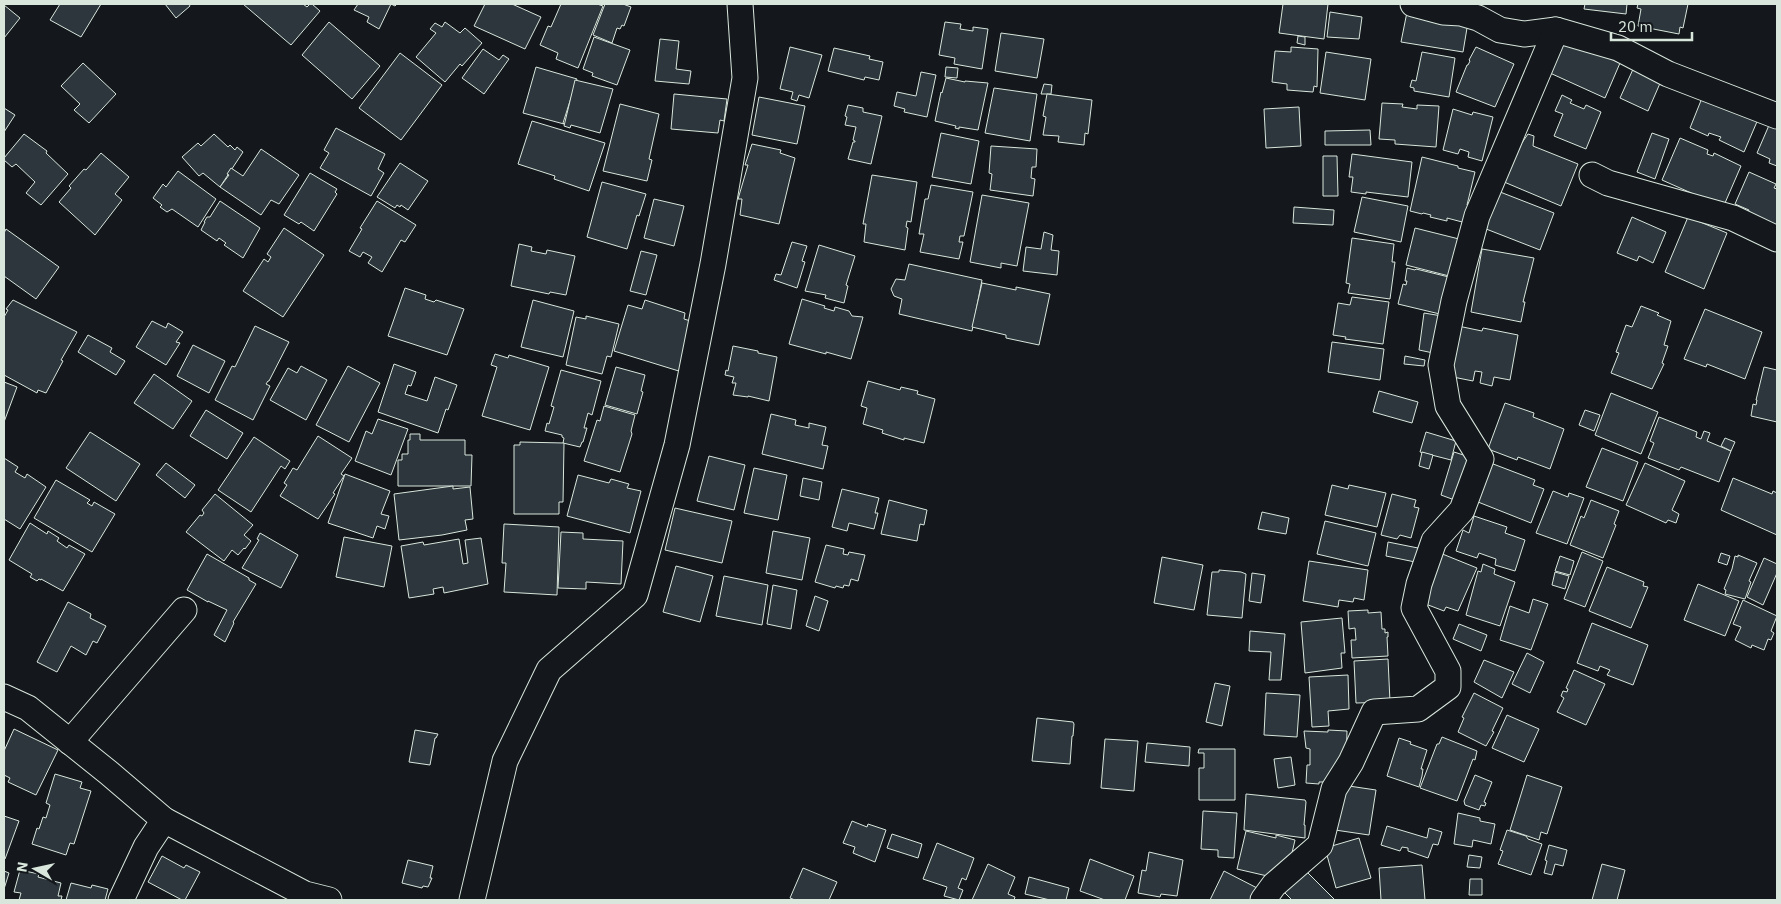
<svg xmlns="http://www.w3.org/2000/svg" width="1781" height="904" font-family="'IBM Plex Sans',sans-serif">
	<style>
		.building { fill: #2c363c; stroke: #d8e6dc }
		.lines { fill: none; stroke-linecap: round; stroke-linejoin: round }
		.minor-casing { stroke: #d8e6dc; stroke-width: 27 }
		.minor { stroke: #14181c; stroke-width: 25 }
	</style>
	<rect width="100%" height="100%" fill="#14181c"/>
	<!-- building -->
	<g class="building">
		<polygon points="60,4 101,4 81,37 50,20"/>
		<polygon points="165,4 189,4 190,6 176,18"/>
		<polygon points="243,4 303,4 307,7 310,4 312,4 320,11 291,45"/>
		<polygon points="358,4 397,4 395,6 391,4 379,29 367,22 369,17 354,10"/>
		<polygon points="485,4 512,4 541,17 525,49 474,26"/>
		<polygon points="561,4 597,4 603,6 578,68 556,59 558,53 540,45 548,26 551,27"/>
		<polygon points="605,4 623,4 631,7 624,26 622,25 620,29 617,28 612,43 593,35"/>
		<polygon points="1283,4 1328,4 1324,39 1279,33"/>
		<polygon points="1585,4 1627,4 1626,14 1584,9"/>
		<polygon points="1634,4 1688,4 1683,28 1680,27 1679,34 1638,26 1641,9 1637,8 1638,4"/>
		<polygon points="4,5 20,18 4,38"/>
		<polygon points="1408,7 1468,22 1463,52 1401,42"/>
		<polygon points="1330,12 1362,17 1359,39 1327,37"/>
		<polygon points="329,22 380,66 352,99 302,55"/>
		<polygon points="445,22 460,33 465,28 482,43 462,66 460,64 445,82 416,57 436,33 430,29 435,23 442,27"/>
		<polygon points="945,22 961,24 960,29 973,31 973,27 988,29 982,69 954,64 955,58 939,55"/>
		<polygon points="1001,33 1044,39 1037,78 995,71"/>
		<polygon points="1298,36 1305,37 1305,45 1297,43"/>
		<polygon points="594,37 630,50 617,85 592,76 593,73 583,69"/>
		<polygon points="660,39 679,41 676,69 691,71 689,84 655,81"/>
		<polygon points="1566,39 1620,63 1605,98 1550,73"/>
		<polygon points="790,47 822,55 809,98 799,95 797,101 791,99 793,92 780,89"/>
		<polygon points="1291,47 1318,49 1317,87 1314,86 1313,92 1287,90 1287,84 1272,82 1275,51 1291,52"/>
		<polygon points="1476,47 1514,64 1495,107 1456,92 1467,65 1468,65 1470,61 1469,60"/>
		<polygon points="834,48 870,56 869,59 883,62 879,80 865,77 864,80 828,71"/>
		<polygon points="483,49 499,60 503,55 509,59 484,94 462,78"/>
		<polygon points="1326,52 1371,59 1365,100 1320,93"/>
		<polygon points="1422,52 1455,58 1449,97 1414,91 1414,88 1410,87 1412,80 1416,81"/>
		<polygon points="400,53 442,85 401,140 359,108"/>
		<polygon points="83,63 116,94 89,123 74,110 80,104 61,86"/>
		<polygon points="536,67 577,79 563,123 564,124 523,113"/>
		<polygon points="946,67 958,68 957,78 945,77"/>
		<polygon points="1634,67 1661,81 1648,111 1620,98"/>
		<polygon points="921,72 936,75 927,117 904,112 905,109 894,106 897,92 916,96"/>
		<polygon points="946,78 965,82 965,81 988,83 978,130 959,127 959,129 955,128 956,126 935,121 941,92 942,93"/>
		<polygon points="575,80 613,89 600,133 571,125 570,128 564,126"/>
		<polygon points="1044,84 1052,85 1051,94 1041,94"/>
		<polygon points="994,88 1037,94 1030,141 985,133"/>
		<polygon points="1704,93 1759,117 1744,152 1719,140 1721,137 1709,133 1708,136 1690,128"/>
		<polygon points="674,94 727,99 724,121 720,120 718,133 671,129"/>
		<polygon points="1047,94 1092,100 1088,134 1085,133 1084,145 1058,142 1059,136 1043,135 1046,117 1043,116"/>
		<polygon points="1562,95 1572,100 1570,103 1584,109 1586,105 1601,112 1586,149 1554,136 1563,114 1555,111"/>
		<polygon points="759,97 805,106 797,144 752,135"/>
		<polygon points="1382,103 1403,104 1402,107 1417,109 1417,105 1439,106 1436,147 1395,144 1395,140 1379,139"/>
		<polygon points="620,104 659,114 649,159 652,160 647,181 603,171"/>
		<polygon points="848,105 863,108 863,112 882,116 871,164 848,159 853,142 855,142 855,141 853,140 856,127 845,125 847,117 845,116"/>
		<polygon points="1299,107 1301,146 1266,148 1264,109"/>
		<polygon points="4,108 15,115 4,132"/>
		<polygon points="1453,109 1472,115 1473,112 1493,117 1482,161 1468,157 1469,152 1460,149 1458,154 1443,150"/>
		<polygon points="532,121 605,143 589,191 554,179 555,176 518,164"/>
		<polygon points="1770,123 1777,126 1777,166 1769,163 1770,159 1757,153"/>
		<polygon points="336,128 385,154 378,169 384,173 371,196 320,168 329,153 324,150"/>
		<polygon points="1370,130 1371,145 1325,145 1325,131"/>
		<polygon points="941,133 979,141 971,184 932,177"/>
		<polygon points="1652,133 1669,139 1655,179 1637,172"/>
		<polygon points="24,134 47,151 46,153 68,174 41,205 26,193 35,182 16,164 12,167 4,160 4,158"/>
		<polygon points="214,134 228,147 230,145 235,150 237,147 243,152 220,187 203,173 199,176 182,157 198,143 201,146"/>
		<polygon points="1528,134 1534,136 1533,146 1578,164 1561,206 1497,179"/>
		<polygon points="1680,138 1708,150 1707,154 1713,156 1714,153 1741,166 1725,203 1707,200 1662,180"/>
		<polygon points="752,144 781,150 780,153 795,158 779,224 740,215 742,199 738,199 748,165 745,165"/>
		<polygon points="991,146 1037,149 1036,167 1032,167 1031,178 1035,179 1033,196 990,190 992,174 989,173"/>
		<polygon points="261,149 299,175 279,204 271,200 261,215 220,187 229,175 227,174 231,168 243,176"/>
		<polygon points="101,153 129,177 115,194 122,200 95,235 59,202 71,188 69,186 84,169 86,170"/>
		<polygon points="1352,154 1412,162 1408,197 1366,192 1366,194 1351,192 1353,177 1349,177"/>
		<polygon points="1323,156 1337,156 1338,196 1323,196"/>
		<polygon points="1422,157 1458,166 1458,168 1475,172 1467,205 1470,205 1466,223 1447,218 1447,221 1430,217 1431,215 1423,213 1422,214 1410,211"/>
		<polygon points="400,163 428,181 408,210 401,205 400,207 397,205 395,208 377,197"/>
		<polygon points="178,171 216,199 198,227 172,209 167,212 160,207 162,205 153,198 163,184 166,187"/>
		<polygon points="1749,172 1776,184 1774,188 1777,189 1777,227 1747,214 1749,210 1735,204"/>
		<polygon points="310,173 337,189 335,192 337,194 314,231 301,222 299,224 284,215"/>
		<polygon points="872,175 917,182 911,222 907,221 906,227 908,228 905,250 864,242 866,224 863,224"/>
		<polygon points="602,182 646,194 639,216 637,215 627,249 587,237"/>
		<polygon points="931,185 973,192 964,236 960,236 959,242 963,242 959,259 920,252 924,234 919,234 925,199 928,199"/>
		<polygon points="1495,190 1554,213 1540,250 1481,227"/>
		<polygon points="982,195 1029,203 1017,266 1001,263 1001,268 970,262"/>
		<polygon points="1362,197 1408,206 1401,242 1354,232"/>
		<polygon points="654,199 684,206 674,246 644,238"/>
		<polygon points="220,201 260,228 243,258 224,245 226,243 219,238 217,241 201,230 205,222 204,222 207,217 210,217"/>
		<polygon points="377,201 416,225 405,242 401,240 382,272 368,263 372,257 363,252 360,257 349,251 362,229 360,228"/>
		<polygon points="1294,207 1334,210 1333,225 1293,223"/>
		<polygon points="1632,217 1666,232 1653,263 1639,256 1637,261 1617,253"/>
		<polygon points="1688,217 1727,233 1704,289 1665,272"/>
		<polygon points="284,228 324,255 283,317 243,291 264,259 268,262 271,257 267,254"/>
		<polygon points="1415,228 1467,241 1457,278 1406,265"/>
		<polygon points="6,229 59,267 36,299 4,276 4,233"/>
		<polygon points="1044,232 1053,235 1051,250 1059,251 1057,275 1023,271 1026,247 1041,249"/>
		<polygon points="1352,238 1394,244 1392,262 1395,262 1390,299 1348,293 1350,284 1346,283"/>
		<polygon points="792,242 807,246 802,261 805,262 797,288 774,280 776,274 781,275"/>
		<polygon points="519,244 532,247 531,251 546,254 547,250 575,256 566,295 550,292 549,294 511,286"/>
		<polygon points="819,245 855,256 846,285 848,286 844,303 825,298 826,295 805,291"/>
		<polygon points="1482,249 1534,258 1523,302 1525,302 1521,322 1471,312"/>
		<polygon points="641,251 657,255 646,295 630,291"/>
		<polygon points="909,264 982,280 972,331 899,314 902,299 894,296 891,289 896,279 905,280"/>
		<polygon points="1407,268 1415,270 1416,269 1453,278 1444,315 1398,304 1403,284 1406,285 1407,281 1405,281"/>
		<polygon points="982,283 1016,290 1016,287 1050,294 1039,345 1006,338 1006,335 972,327"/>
		<polygon points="405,288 426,295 425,299 434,302 436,300 464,309 447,355 388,336"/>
		<polygon points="1352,297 1389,302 1383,344 1345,339 1346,337 1333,335 1338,303 1350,305"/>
		<polygon points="802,299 825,306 824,308 834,311 835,307 849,311 852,316 863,317 851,359 826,352 826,354 789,344"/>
		<polygon points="13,300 77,332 61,360 63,361 46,393 38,390 37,393 4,375 4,317 8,310 6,309"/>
		<polygon points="533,300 574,311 563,357 521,347"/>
		<polygon points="645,300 685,313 684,319 697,323 682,372 614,351 628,305 642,309"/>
		<polygon points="1641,306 1659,313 1657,315 1671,321 1664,345 1668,346 1662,363 1664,364 1652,389 1611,373 1619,353 1616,352 1626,325 1632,327"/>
		<polygon points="1705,309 1762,332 1745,379 1707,364 1706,367 1684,359"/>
		<polygon points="1424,313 1442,316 1438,354 1419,350"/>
		<polygon points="586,316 619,324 611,357 607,356 602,374 566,365 576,317 586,319"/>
		<polygon points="152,321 166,328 168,323 183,332 176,342 180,343 166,365 136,347"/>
		<polygon points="255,326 289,342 269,381 268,381 266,384 270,386 253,420 215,400 232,366 235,367"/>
		<polygon points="1458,326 1482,331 1483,328 1518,335 1510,380 1494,377 1492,386 1480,383 1482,372 1475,371 1473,381 1448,376"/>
		<polygon points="88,335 112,348 110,352 125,361 116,375 78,352"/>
		<polygon points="1332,342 1384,349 1380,380 1328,372"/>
		<polygon points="193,345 225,361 209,393 177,376"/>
		<polygon points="733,346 758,351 758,353 777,357 769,401 748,396 748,397 733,395 736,383 732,383 734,377 725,375 726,370 728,371"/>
		<polygon points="495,354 508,358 509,355 549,367 530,430 482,416 497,367 491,365"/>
		<polygon points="1405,356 1425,360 1424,366 1404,364"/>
		<polygon points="394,364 416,372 411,386 408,385 405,394 427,401 435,377 457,385 448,410 446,409 438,433 378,412"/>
		<polygon points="301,366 327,380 306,420 270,400 288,368 297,373"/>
		<polygon points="348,366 380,383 349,442 316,425"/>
		<polygon points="616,367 645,375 641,391 643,392 637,414 605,405"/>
		<polygon points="1764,367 1777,370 1777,422 1751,416 1753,404 1756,405 1757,400 1756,400"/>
		<polygon points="561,370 601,381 592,415 588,413 584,428 587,428 583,442 582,442 580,447 563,443 564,438 562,437 562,435 545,431 547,423 549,424 554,407 551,406"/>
		<polygon points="154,374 192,401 173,429 134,403"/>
		<polygon points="868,381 900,390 901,387 918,391 917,394 935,399 924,443 904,438 904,440 882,433 883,430 863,424 867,408 861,406"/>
		<polygon points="4,382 17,387 4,422"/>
		<polygon points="1379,391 1418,402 1412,423 1373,412"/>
		<polygon points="1611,393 1658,412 1641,454 1595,435"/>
		<polygon points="1505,403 1534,413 1533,417 1564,429 1550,469 1518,457 1517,460 1488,449"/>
		<polygon points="604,406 635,415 631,431 632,434 620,472 584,461 597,420 600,421"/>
		<polygon points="206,410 243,433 227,459 190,436"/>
		<polygon points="1585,410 1600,415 1594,431 1579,425"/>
		<polygon points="771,414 796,420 795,425 809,428 809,423 826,427 822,445 828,446 823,469 762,454"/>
		<polygon points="1659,417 1697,432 1696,437 1701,439 1704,431 1710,433 1707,441 1731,451 1719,482 1681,467 1679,470 1648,458 1654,443 1650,441"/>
		<polygon points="378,419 408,429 391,475 355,461 366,431 372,434"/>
		<polygon points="90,432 140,464 116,501 66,468"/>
		<polygon points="1426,432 1456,441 1451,460 1420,452"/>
		<polygon points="410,434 420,434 420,440 465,440 465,455 472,455 471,486 398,486 398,460 402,460 402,454 408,454 408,440 410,440"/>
		<polygon points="318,436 352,458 341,474 344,476 333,493 335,494 318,519 280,496 287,485 284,483 293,468 297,470"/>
		<polygon points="254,437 290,461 285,469 281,466 251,512 218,490"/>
		<polygon points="1725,438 1735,442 1731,451 1721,446"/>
		<polygon points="520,442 564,443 563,502 559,502 559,514 514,514 514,445 520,445"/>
		<polygon points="1602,448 1638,462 1623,501 1586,487"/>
		<polygon points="1422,452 1433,455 1429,469 1419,466"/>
		<polygon points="1454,452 1476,459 1460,502 1441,495"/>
		<polygon points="709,456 745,465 734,510 697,501"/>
		<polygon points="4,458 18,467 15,472 25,478 27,474 46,487 20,529 4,519"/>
		<polygon points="1488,462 1535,480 1533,485 1544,489 1531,523 1473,500"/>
		<polygon points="166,463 195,485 185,498 156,475"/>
		<polygon points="1645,463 1685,481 1672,510 1679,514 1676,523 1668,520 1666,523 1626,505"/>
		<polygon points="754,468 787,475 778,520 744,513"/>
		<polygon points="345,474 390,491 381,514 389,516 385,529 377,526 373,538 328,523"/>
		<polygon points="578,475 609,483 611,479 629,484 627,488 641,491 630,533 567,516"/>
		<polygon points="803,478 822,482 819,500 800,496"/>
		<polygon points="1733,478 1772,494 1773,491 1777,493 1777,535 1721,510"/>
		<polygon points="56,480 90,500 87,503 92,506 94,502 115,514 92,552 34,518"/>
		<polygon points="1332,485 1348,489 1349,485 1386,493 1377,527 1325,515"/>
		<polygon points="453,486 453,489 470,487 473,519 465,520 467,530 442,535 399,540 394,494"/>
		<polygon points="842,489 879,498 875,513 878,513 874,529 849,523 847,531 832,527"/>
		<polygon points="1553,491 1568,497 1569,493 1584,498 1567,544 1536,533"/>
		<polygon points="215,494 253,525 244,535 251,541 245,549 244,548 238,555 232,550 224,561 186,532 200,515 202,516 204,513 202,510"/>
		<polygon points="1392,494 1416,500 1414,507 1419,508 1411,538 1400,535 1397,539 1381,535"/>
		<polygon points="889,500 927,510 924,525 920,524 917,541 881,534"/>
		<polygon points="1591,500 1619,511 1614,524 1616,525 1603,558 1570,545 1581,516 1584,518"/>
		<polygon points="675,508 732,521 722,563 665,550"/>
		<polygon points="1262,512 1289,518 1286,534 1258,529"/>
		<polygon points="1474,516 1507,527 1505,533 1525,540 1515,571 1495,565 1496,559 1479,553 1477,558 1456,551 1463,530 1469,533"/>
		<polygon points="1325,521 1376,533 1368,566 1317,554"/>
		<polygon points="30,523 47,534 48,531 59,538 57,541 67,548 69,545 85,554 63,591 41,579 41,580 39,579 37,581 30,577 32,574 9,560"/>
		<polygon points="504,524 559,527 557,595 504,592 506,563 502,563"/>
		<polygon points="773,531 810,538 802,580 766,573"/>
		<polygon points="561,532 583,533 583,539 623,541 621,584 586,582 586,589 558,588"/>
		<polygon points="260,533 298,555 281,588 242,568 259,540 257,539"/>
		<polygon points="344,537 392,546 384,587 336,577"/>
		<polygon points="481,538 488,584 444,593 443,587 433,589 434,594 409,598 401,546 423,542 424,545 459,539 463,564 468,563 465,540"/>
		<polygon points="1388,542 1423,549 1420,563 1386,556"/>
		<polygon points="826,545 844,549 843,554 848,555 849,552 865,555 858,581 851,579 849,586 844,585 843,588 836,586 835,588 815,582"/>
		<polygon points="1582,552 1603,561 1585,607 1564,599"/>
		<polygon points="1440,553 1477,568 1458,611 1446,607 1444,611 1423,603"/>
		<polygon points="1721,553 1730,556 1727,565 1718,562"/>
		<polygon points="207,554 249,578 249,580 256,584 233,622 234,623 225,642 214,635 227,610 208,601 208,602 187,590"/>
		<polygon points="1738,555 1757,563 1749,581 1751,582 1745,599 1725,594 1726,590 1724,589 1732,569 1735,556 1738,557"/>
		<polygon points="1560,556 1574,561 1570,575 1555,571"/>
		<polygon points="1162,557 1203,565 1194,610 1154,603"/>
		<polygon points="1764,558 1777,564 1777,573 1763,605 1747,597"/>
		<polygon points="1309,561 1368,570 1364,600 1354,598 1353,602 1339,600 1338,607 1303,601"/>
		<polygon points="1483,564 1495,569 1494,574 1515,582 1500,626 1466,615 1478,571 1481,572"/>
		<polygon points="676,566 713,576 700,622 663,612"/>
		<polygon points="1607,567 1644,582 1643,586 1648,587 1631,628 1589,611"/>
		<polygon points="1219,570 1241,572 1246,574 1242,618 1207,615 1212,572 1219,572"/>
		<polygon points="1555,572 1569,576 1565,589 1552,585"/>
		<polygon points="1252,573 1265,575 1261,603 1249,601"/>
		<polygon points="724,576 768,585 762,625 716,616"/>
		<polygon points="1698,584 1739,601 1725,636 1684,620"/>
		<polygon points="773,585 797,590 791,629 767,624"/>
		<polygon points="815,596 828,601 819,631 806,626"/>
		<polygon points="1533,599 1548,604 1531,650 1500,640 1510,606 1529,613"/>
		<polygon points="1743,600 1777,616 1771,631 1774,633 1771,640 1768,639 1764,650 1752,645 1751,648 1735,640 1741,627 1733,624"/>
		<polygon points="68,602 91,614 90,618 106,626 97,643 93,641 86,655 71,646 57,672 37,662"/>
		<polygon points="1368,610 1368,613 1381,612 1382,629 1385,629 1385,633 1388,632 1388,637 1387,637 1388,656 1352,658 1351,640 1356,640 1355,628 1349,629 1348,611"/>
		<polygon points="1342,618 1345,653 1341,653 1342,668 1305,673 1301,622"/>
		<polygon points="1592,623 1648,645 1633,685 1607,675 1610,670 1600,666 1598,671 1577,663"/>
		<polygon points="1459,624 1487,635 1481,651 1453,639"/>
		<polygon points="1250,631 1285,634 1281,680 1269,680 1271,652 1249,651"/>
		<polygon points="1527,653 1544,662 1530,693 1512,684"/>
		<polygon points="1388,659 1390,702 1356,703 1354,661"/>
		<polygon points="1484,660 1514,672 1502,698 1474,682"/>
		<polygon points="1574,670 1605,684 1586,725 1557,712 1564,698 1561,696 1563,691 1567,692 1568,689 1566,688"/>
		<polygon points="1348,675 1349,709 1328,711 1329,726 1312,727 1309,677"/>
		<polygon points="1215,683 1230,686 1222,726 1206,722"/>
		<polygon points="1266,693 1300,695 1297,737 1264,735"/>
		<polygon points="1474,693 1503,708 1492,731 1494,732 1486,746 1458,732 1464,718 1462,717"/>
		<polygon points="1507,715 1539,729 1524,762 1492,748"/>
		<polygon points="1037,718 1073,722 1074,724 1073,736 1072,736 1070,764 1032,761"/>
		<polygon points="14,729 58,750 36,795 8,782 10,778 4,775 4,751"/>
		<polygon points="415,730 438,734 436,738 435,738 430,765 409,762"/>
		<polygon points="1328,730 1347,731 1346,767 1329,782 1319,782 1319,784 1306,783 1307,765 1310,765 1310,749 1306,748 1304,731 1328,732"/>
		<polygon points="1442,737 1477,751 1475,760 1473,759 1457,801 1420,788 1437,744 1439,744"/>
		<polygon points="1399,738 1411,742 1410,744 1427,750 1421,769 1423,769 1422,776 1419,787 1387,776"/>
		<polygon points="1105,739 1138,741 1134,791 1101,788"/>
		<polygon points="1147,743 1190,747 1189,766 1145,762"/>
		<polygon points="1199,749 1235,749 1235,800 1199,800 1199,768 1204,768 1204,753 1198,753"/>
		<polygon points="1291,757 1295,785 1278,788 1274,759"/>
		<polygon points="55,774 82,782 80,788 91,791 74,844 70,843 66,855 32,844 37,828 39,829 43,817 46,818 50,805 46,803"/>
		<polygon points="1475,775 1492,782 1484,802 1486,803 1485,806 1481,805 1479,810 1465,805 1464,801"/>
		<polygon points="1527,775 1562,787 1547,834 1541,832 1539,840 1510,830"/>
		<polygon points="1342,785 1376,790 1369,835 1335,830"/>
		<polygon points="1246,794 1305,800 1306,802 1304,825 1305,825 1305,838 1244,830"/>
		<polygon points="1203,811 1237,813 1234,858 1218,857 1218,850 1201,849"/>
		<polygon points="1458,813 1480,818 1480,821 1495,824 1491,844 1473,840 1472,847 1454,844"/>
		<polygon points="4,816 19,821 5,859 4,859"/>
		<polygon points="852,821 867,827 868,824 886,830 875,862 853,853 855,847 843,843"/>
		<polygon points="1387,826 1427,838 1429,828 1442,832 1438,845 1433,844 1428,858 1408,851 1408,848 1402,847 1400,851 1381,845"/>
		<polygon points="1507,830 1526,836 1528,839 1542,844 1531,875 1498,864 1503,851 1500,850"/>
		<polygon points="1246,831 1276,838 1276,835 1295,840 1288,870 1276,878 1237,869"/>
		<polygon points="892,834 922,844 918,858 887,848"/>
		<polygon points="1359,838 1371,878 1336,888 1325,848"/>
		<polygon points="937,843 974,858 966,880 962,878 958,888 963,890 959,900 944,896 947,887 923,879"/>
		<polygon points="1549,845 1567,850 1563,866 1555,864 1552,875 1544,873 1547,861 1545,860"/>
		<polygon points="1149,852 1183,860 1177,896 1161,894 1160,897 1138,893 1142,870 1146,871"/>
		<polygon points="1469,855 1482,857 1480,868 1467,867"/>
		<polygon points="162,856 184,868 186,865 200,872 185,900 182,900 148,882"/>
		<polygon points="1090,859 1134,876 1125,900 1105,900 1080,891"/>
		<polygon points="408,860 433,866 430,878 432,878 428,887 423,886 422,888 402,883"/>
		<polygon points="988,864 1015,877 1008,894 1015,897 1014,900 972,900"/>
		<polygon points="1602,864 1625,870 1617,900 1592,900"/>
		<polygon points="1422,865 1425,900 1381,900 1379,868"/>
		<polygon points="1302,867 1334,899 1332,900 1292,900 1281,889"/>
		<polygon points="803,868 837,882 829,900 795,900 790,898"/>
		<polygon points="20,870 39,874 38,877 61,883 58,896 62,896 61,900 19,900 21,893 14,892"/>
		<polygon points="4,871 9,873 4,889"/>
		<polygon points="1224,871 1259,889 1254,900 1210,900"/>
		<polygon points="1029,877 1069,888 1066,900 1050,900 1025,894"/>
		<polygon points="1470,879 1482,879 1482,895 1469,895"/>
		<polygon points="71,883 91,888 92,885 108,889 105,900 66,900"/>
	</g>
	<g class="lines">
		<defs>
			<g id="minor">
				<polyline points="1413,4 1443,12 1461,13 1478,18 1500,30 1524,34 1556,30"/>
				<polyline points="1592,175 1608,183 1733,218 1777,239"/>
				<polyline points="4,697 28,708 109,773 164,820 305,894 329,900"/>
				<polyline points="70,742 184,610"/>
				<polyline points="121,900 146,847 164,820"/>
				<polyline points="472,900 505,761 549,670 635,595 677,445 713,264 745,78 740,4"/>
				<polyline points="1263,900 1274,885 1320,845 1334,789 1351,762 1374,712 1418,709 1448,687 1448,671 1414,608 1419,584 1434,541 1462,510 1481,459 1448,406 1441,365 1454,301 1477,216 1556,30 1618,48 1668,74 1777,116"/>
			</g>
		</defs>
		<!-- minor casing -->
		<use href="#minor" class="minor-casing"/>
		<!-- minor -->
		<use href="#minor" class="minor"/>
	</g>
	<!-- border -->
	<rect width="1781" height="904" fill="none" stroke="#d8e6dc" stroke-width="10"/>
	<!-- north arrow -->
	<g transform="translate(35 869) rotate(279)" stroke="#14181c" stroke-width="4" paint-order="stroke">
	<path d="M0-4L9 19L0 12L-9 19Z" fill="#d8e6dc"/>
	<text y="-8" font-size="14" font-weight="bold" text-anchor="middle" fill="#d8e6dc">N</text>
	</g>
	<!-- scale -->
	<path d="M1611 32v8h81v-8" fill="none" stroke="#d8e6dc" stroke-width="2.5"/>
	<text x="1618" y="32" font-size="15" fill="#d8e6dc" stroke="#14181c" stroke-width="4" paint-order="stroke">20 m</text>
</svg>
